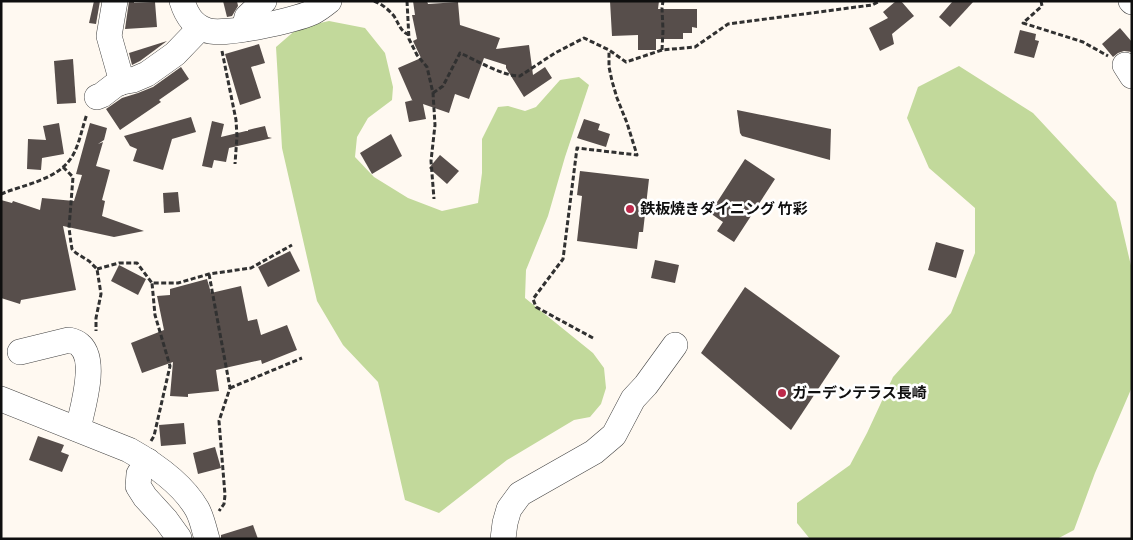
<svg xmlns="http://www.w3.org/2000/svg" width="1133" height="540" font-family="'Zilla Slab','Noto Sans JP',serif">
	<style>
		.forest { fill: #c2d99b }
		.building { fill: #574e4b }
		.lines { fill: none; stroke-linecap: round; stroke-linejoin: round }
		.minor-casing { stroke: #424242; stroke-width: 26 }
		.path { stroke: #313131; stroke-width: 3; stroke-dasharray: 5 2.5; stroke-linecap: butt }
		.minor { stroke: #fff; stroke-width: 25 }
		.poi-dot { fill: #bc2a4b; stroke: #fff; stroke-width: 2 }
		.labels { text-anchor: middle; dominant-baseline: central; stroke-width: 5; stroke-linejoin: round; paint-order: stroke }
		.poi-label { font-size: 15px; font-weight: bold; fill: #0f0f0f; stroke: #fff; text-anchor: start }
	</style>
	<rect width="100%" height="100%" fill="#fff9f1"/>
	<!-- forest -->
	<g class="forest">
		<polygon points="329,21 365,28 385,53 393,87 392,100 368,118 357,137 355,157 374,177 408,198 442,211 478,203 482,173 482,139 498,107 508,106 525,111 536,107 560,80 579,77 589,85 565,157 548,216 526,270 525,298 593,353 604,368 606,388 601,404 590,417 574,420 507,460 439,513 405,500 378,382 343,345 317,301 282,148 276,47 298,28"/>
		<polygon points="959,66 1033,113 1116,202 1132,270 1132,387 1095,473 1074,530 1057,539 810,539 797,523 797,503 850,465 867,433 893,377 951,313 975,253 975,208 929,168 907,118 918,87"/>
	</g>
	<!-- building -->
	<g class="building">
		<polygon points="94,1 100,1 96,24 89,23"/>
		<polygon points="129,1 134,1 134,3 155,2 157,27 125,29"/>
		<polygon points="223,1 237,1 238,6 232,16 227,17"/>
		<polygon points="413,1 427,1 428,4 458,2 460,25 500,38 496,49 529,45 533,75 545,67 552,78 524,97 506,68 506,65 484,58 469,99 455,94 449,113 423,104 426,119 409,122 405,102 413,100 412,100 398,68 421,58 413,41 417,39 412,15 415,15"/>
		<polygon points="610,1 659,1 658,9 697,9 697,28 692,27 692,33 683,33 683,39 656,39 656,50 638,50 638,35 612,36"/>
		<polygon points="896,1 901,1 914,16 892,34 894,44 880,51 869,28 888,18 883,12"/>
		<polygon points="953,1 974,1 950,27 939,17"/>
		<polygon points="1120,28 1132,42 1132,52 1124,51 1118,53 1113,57 1102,44"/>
		<polygon points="1020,30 1036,34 1035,40 1039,41 1034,58 1014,53"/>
		<polygon points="167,41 140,61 132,65 129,53"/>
		<polygon points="259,44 265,63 251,67 261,98 240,105 225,54"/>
		<polygon points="73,59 76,103 57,104 54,61"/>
		<polygon points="181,67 189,79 159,100 161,102 120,130 106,109 122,98 138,93 153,87"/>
		<polygon points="737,110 831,129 830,160 742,136 740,133"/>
		<polygon points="191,117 196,132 172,139 163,170 133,161 137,149 130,146 124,136"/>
		<polygon points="584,119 600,124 598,130 610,134 606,147 577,138"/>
		<polygon points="212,121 224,124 221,137 246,131 248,131 248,130 265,126 268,137 272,138 229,148 226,162 214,160 212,168 202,166"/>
		<polygon points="59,123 64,154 42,158 41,170 27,169 28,139 46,140 43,126"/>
		<polygon points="90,123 107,128 104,140 98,144 103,142 96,166 110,170 102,200 105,201 102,216 144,231 114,237 63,226 76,290 21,300 20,304 1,298 1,200 12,203 13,201 40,210 42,198 74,201 82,175 76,174"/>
		<polygon points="391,134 402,156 372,174 360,153"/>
		<polygon points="440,155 459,171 447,184 429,168"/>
		<polygon points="745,159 775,179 734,242 717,231 723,222 710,213"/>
		<polygon points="580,171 649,179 643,232 639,232 637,249 577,241 582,196 577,195"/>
		<polygon points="178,192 180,212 164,213 163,193"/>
		<polygon points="936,242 964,250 956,278 928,270"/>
		<polygon points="290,251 300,271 268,287 258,267"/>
		<polygon points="655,260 679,265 675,283 651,278"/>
		<polygon points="119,265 146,279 138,295 111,281"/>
		<polygon points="207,279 211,293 241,286 248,321 257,319 261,335 287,325 297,350 262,364 261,360 216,370 219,391 188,394 188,397 170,396 173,362 142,373 131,343 164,330 157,296 170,295 170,289"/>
		<polygon points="745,287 840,356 791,430 701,353"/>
		<polygon points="184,423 186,444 161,446 159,425"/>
		<polygon points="38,436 64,445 61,452 69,455 62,472 29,460"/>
		<polygon points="215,447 221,468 198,474 193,453"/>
		<polygon points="253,525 258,539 221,539 221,535"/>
	</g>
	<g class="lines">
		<defs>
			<g id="minor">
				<polyline points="115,1 109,36 122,82"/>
				<path d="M182,1c4,13 10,24 24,29 17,7 89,-10 107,-18 6,-3 11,-7 16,-11"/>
				<polyline points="1131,1 1132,2"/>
				<polyline points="244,29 247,17 264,1"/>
				<polyline points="1125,65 1132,76"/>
				<polyline points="97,97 102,95 115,85 122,82 133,80 147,74 175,54 200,28"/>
				<path d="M20,352l49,-12c4,1 8,2 11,5 18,16 2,64 -2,84"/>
				<path d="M1,399l128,51c25,14 53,33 68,59 5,9 7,20 10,30"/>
				<polyline points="148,461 139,474 138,486 145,497 166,520 179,538 179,539"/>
				<polyline points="503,539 505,523 509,509 520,494 594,452 614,435 633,399 646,385 675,345"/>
			</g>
		</defs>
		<!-- minor casing -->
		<use href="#minor" class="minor-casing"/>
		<!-- path -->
		<g class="path">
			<path d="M374,1c8,3 15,9 20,15 5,8 6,15 15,19"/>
			<polyline points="407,1 409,39 417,55 427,67 433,93 435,125 431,161 434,199"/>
			<polyline points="1041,1 1042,6 1023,23 1083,42 1108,56"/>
			<polyline points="662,50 663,30 662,8 663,1"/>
			<polyline points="222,51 236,120 237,136 235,164"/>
			<path d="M433,93l10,-7 17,-33c16,7 42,23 60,23l35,-23 29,-15 25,12 17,12 36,-12 33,-3 33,-23 144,-19 8,-4"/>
			<polyline points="63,167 73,177 69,228 71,243 72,249 76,253 89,261 97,269 101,294 96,318 96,331"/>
			<path d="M1,194c24,-10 58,-14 72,-39 7,-13 9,-27 14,-41"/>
			<polyline points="97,269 119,263 137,263 152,283 178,283 209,274 251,268 292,245"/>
			<polyline points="209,274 230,388 219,421 225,495 224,504 219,511"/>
			<polyline points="593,338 536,307 533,299 563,259 577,148 637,155 627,123 617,98 612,81 609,67 609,51"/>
			<polyline points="230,388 302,358"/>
			<polyline points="151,441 154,436 170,366 155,315 152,283"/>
		</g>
		<!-- minor -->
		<use href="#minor" class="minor"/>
	</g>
	<!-- markers -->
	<g class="poi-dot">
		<circle cx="630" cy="209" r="5"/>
		<circle cx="782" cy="393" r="5"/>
	</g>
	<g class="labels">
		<!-- poi labels -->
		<g class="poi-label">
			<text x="640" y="209">鉄板焼きダイニング 竹彩</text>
			<text x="792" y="393">ガーデンテラス長崎</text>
		</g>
	</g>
	<!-- border -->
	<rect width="1133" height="540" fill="none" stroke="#0f0f0f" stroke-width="5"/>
</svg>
